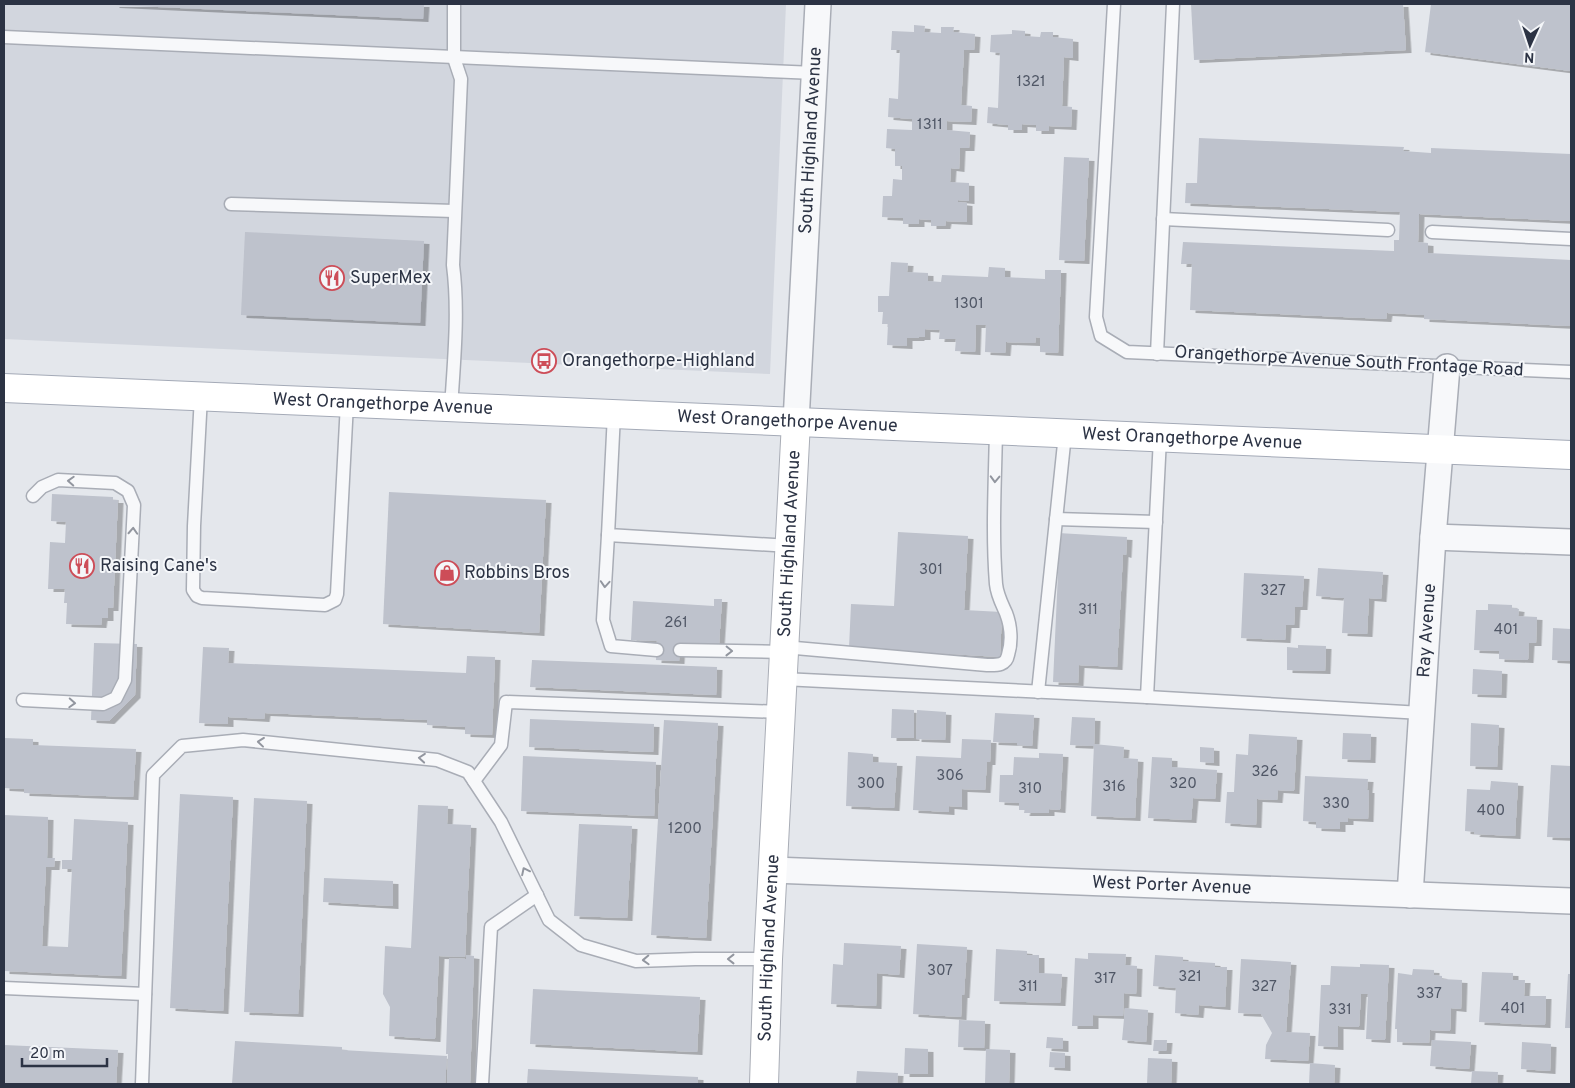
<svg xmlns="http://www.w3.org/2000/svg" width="1575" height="1088" font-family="Overpass,sans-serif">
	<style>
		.built { fill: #d2d6de }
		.building { fill: #bec2cc; filter: url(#shadow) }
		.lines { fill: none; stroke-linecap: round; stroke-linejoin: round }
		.lane-casing { stroke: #a9adb6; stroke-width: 15 }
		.street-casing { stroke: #a9adb6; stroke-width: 28 }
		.secondary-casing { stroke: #a9adb6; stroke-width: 30 }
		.primary-casing { stroke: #a4aab7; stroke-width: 30 }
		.lane { stroke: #f7f8fa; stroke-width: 12 }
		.street { stroke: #f7f8fa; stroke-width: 25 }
		.secondary { stroke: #fff; stroke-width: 28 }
		.primary { stroke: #fff; stroke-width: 28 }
		.oneway { stroke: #92969f }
		.labels { text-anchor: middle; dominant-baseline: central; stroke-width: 4; stroke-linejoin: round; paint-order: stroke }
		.number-label { font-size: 15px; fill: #505766 }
		.street-label { font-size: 18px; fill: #2c3344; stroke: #f4f6f9 }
		.poi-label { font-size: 18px; fill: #2c3344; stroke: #f4f6f9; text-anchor: start }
	</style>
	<defs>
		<filter id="shadow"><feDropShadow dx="5.5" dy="3" stdDeviation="0" flood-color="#0004"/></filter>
	</defs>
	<rect width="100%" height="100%" fill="#e4e7ec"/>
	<!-- built -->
	<polygon class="built" points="4,4 786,4 770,374 4,339"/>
	<!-- building -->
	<g class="building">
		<polygon points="114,4 424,4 423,19 114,5"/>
		<polygon points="1191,4 1403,4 1406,50 1194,60"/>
		<polygon points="1431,4 1571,4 1571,71 1425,52"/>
		<polygon points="914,25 925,26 924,32 941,33 941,27 954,27 953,32 975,34 974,50 964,50 961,105 972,106 971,122 947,121 947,130 970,132 969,148 960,148 959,169 951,168 950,182 969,183 969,201 958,200 958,202 967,203 967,222 946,221 945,226 931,226 931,220 919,219 919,224 903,224 903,218 882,217 883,196 892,196 893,179 902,180 902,166 895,166 895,149 886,148 887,129 912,130 912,119 888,117 889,98 898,99 900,50 891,50 892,31 914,32"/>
		<polygon points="1012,30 1025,31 1025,36 1040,37 1041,32 1053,32 1053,37 1073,39 1073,58 1064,57 1062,106 1072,107 1071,127 1049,126 1049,131 1036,131 1036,125 1022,124 1022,130 1008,130 1008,125 987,123 988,107 998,108 1000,53 990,52 991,35 1012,34"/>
		<polygon points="1199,138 1404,147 1403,151 1431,153 1431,148 1571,154 1571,221 1419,214 1418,242 1428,243 1428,253 1571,260 1571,326 1424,319 1424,315 1387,313 1386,319 1190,310 1192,264 1181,264 1183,242 1394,251 1394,240 1399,240 1400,212 1185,203 1186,183 1197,183"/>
		<polygon points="1064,157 1089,158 1084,261 1059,260"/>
		<polygon points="245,232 424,241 420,323 241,315"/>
		<polygon points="891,262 908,263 907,272 928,273 928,281 941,282 942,275 988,277 989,267 1005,268 1005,277 1045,279 1045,270 1061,270 1058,353 1040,352 1040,338 1036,337 1035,343 1006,342 1005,353 985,352 986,325 976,325 975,352 955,351 956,339 939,339 940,330 925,329 925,337 919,337 919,338 907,338 907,346 887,345 888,324 882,324 883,312 878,312 878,296 889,296"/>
		<polygon points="389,492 546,500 539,633 383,624"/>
		<polygon points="52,494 113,497 113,500 118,500 113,608 108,608 108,618 102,618 101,625 66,624 67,603 64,603 65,589 48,589 50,542 65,543 66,522 51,521"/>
		<polygon points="898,532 968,536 964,610 1002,612 1000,657 849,648 851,604 894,606"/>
		<polygon points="1058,533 1127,537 1126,555 1123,554 1117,667 1079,665 1078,683 1053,682 1059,551 1057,550"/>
		<polygon points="1318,568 1383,572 1381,599 1369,598 1367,634 1342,633 1344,598 1316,596"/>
		<polygon points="1244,573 1304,576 1302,607 1295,607 1294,625 1286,625 1285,640 1241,638"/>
		<polygon points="714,599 722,599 719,645 680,643 679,661 656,660 657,641 631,640 633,601 714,606"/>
		<polygon points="1488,604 1512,605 1512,608 1519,609 1518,616 1537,617 1536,643 1529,643 1528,660 1499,659 1499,651 1474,650 1476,610 1488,610"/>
		<polygon points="1553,628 1571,629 1571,661 1552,660"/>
		<polygon points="94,643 137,644 135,695 109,721 91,720"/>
		<polygon points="1298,645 1326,646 1325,671 1287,670 1287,647 1298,648"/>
		<polygon points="203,647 229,648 228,663 466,673 467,656 495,657 492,735 465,734 465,727 427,725 427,720 265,713 264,719 228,717 228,724 199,723"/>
		<polygon points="532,660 717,667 716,695 530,687"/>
		<polygon points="1473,669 1502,671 1501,695 1472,694"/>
		<polygon points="892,709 914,710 914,738 891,738"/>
		<polygon points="917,710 946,712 945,740 916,739"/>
		<polygon points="995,713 1034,715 1032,746 1017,745 1017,743 993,742"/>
		<polygon points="1072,717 1095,718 1094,746 1070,745"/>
		<polygon points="530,719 654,724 653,752 529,747"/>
		<polygon points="664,720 718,723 706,938 651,935"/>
		<polygon points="1471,723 1499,725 1497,767 1470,766"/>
		<polygon points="1343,733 1371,734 1370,760 1342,759"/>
		<polygon points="1249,734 1297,737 1294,791 1278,790 1277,800 1257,799 1256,825 1225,823 1227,792 1234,792 1236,754 1248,755"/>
		<polygon points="4,738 33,739 33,745 136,749 133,797 24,793 24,789 4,788"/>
		<polygon points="962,739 991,740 990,762 987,762 985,790 962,789 962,807 949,806 949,812 913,810 916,756 961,758"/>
		<polygon points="1094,744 1124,747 1123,758 1138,759 1135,818 1091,816"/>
		<polygon points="1200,747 1214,748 1214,763 1200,762"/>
		<polygon points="848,752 873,754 873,762 897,763 894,808 846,806"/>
		<polygon points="1039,753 1063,754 1060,810 1049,809 1049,813 1024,813 1025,810 1019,810 1019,803 999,802 1000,775 1013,775 1014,757 1039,758"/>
		<polygon points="523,756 656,762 654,816 521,811"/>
		<polygon points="1152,757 1172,758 1172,767 1217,770 1215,799 1193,798 1191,820 1148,818"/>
		<polygon points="1551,765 1571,766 1571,838 1547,837"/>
		<polygon points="1305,776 1368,779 1367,790 1369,790 1368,819 1348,818 1348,822 1340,822 1340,829 1316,828 1316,822 1303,821"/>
		<polygon points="1491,781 1518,783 1515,836 1474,834 1475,832 1465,831 1467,789 1490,790"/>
		<polygon points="180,794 233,797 223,1011 170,1008"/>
		<polygon points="254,798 307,801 298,1014 244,1012"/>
		<polygon points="418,805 448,806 447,824 471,825 465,957 439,956 435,1039 389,1036 390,1007 383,994 385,946 411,948"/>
		<polygon points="4,815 48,817 47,858 55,858 54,867 46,867 42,946 68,947 72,869 62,869 62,860 72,860 74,819 128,822 121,976 4,971"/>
		<polygon points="579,824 632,826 627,918 574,916"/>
		<polygon points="324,878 393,881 393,906 323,902"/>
		<polygon points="844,943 901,946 899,975 877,973 876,1006 831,1004 833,964 843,965"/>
		<polygon points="917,944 967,947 964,995 962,995 961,1017 913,1014"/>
		<polygon points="996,949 1027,951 1027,955 1039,955 1039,973 1062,974 1060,1003 994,1001"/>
		<polygon points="1088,953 1126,954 1125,965 1137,966 1136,994 1124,993 1123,1016 1093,1015 1093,1026 1072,1026 1075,958 1088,959"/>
		<polygon points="466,955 474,956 470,1084 447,1084 448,1054 446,1054 449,958 466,959"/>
		<polygon points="1155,955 1183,957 1183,961 1215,963 1215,967 1227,967 1225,1007 1199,1005 1198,1015 1175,1013 1176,988 1153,986"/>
		<polygon points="1241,959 1291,962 1286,1032 1310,1033 1308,1061 1265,1059 1266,1045 1272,1033 1261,1014 1238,1013"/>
		<polygon points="1360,964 1389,965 1385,1040 1366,1039 1368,994 1361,994 1359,1027 1338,1026 1338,1047 1318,1046 1321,985 1330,985 1331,966 1360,967"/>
		<polygon points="1413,969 1434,970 1434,975 1442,976 1442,979 1462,980 1461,1009 1451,1008 1450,1031 1430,1030 1429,1043 1397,1042 1397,1029 1395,1029 1398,973 1412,975"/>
		<polygon points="1482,972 1513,973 1513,980 1525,980 1524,996 1546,996 1545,1025 1479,1022"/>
		<polygon points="1568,974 1571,974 1571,1028 1565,1028"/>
		<polygon points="533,989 700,997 697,1052 530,1044"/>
		<polygon points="1125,1008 1148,1010 1146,1042 1122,1040"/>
		<polygon points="959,1020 985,1021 984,1048 958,1047"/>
		<polygon points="1047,1037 1063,1038 1063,1049 1046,1048"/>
		<polygon points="1154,1040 1167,1040 1166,1051 1153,1051"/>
		<polygon points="1432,1040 1471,1042 1469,1069 1430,1066"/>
		<polygon points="235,1041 342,1047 342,1050 447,1056 445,1084 232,1084"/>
		<polygon points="1522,1042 1551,1044 1550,1071 1521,1069"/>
		<polygon points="4,1045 118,1050 116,1084 4,1084"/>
		<polygon points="905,1048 928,1049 928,1074 904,1074"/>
		<polygon points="986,1049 1010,1050 1009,1084 985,1084"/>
		<polygon points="1050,1052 1065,1053 1065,1068 1049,1067"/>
		<polygon points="1148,1058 1172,1059 1171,1084 1147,1084"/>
		<polygon points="1310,1063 1335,1065 1334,1084 1309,1084"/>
		<polygon points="528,1069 698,1077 698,1084 527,1084"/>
		<polygon points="857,1071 898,1073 897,1084 856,1084"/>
		<polygon points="1472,1071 1498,1072 1497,1084 1471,1084"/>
	</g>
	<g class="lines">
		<defs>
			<g id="lane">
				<polyline points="1114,4 1096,317 1101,336 1127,352 1571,372"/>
				<polyline points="4,37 815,73"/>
				<polyline points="231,204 454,211"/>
				<polyline points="1163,219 1388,230"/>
				<polyline points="1432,232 1571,239"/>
				<polyline points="1157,354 1173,4"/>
				<polyline points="201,396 194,526 193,590 197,596 202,598 325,605 335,600 337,594 347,403"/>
				<path d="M451,408c3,-48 8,-96 2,-143l8,-186 -7,-21v-54"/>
				<polyline points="614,414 608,535 790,546"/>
				<polyline points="1056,519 1156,522"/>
				<polyline points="608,535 603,620 611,646 657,650"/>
				<path d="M784,647l203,18c9,0 19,1 21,-10 4,-13 3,-29 -2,-42 -4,-9 -9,-18 -10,-29 -4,-51 -1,-102 0,-153"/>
				<polyline points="680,650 784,652"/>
				<polyline points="783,679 1147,697 1422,713"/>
				<polyline points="1038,692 1065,434"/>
				<polyline points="1147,697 1160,438"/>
				<polyline points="23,700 103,704 116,698 125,680 134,505 128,491 115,483 58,480 42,487 33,496"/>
				<polyline points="474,781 501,745 506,702 781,712"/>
				<polyline points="4,988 145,994"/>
				<polyline points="142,1084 153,775 182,746 243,740 437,760 468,772 501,822 549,920 581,945 636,961 695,959 768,959"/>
				<polyline points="482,1084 491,927 537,895"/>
			</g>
			<g id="street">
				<path id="s1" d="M796,422l22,-418"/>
				<polyline points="1433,537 1571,542"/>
				<path id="s2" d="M773,870l798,31"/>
				<path id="s3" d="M1410,895l23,-358 14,-170"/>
			</g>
			<g id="secondary">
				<path id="s4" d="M764,1084l4,-125 28,-537"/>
			</g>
			<g id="primary">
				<path id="s5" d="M4,388l1567,67"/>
			</g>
		</defs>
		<!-- lane casing -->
		<use href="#lane" class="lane-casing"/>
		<!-- street casing -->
		<use href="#street" class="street-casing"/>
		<!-- secondary casing -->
		<use href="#secondary" class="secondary-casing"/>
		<!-- primary casing -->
		<use href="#primary" class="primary-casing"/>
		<!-- lane -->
		<use href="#lane" class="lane"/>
		<!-- street -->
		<use href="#street" class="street"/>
		<!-- secondary -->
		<use href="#secondary" class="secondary"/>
		<!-- primary -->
		<use href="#primary" class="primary"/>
	</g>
	<!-- one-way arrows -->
	<defs><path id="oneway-chevron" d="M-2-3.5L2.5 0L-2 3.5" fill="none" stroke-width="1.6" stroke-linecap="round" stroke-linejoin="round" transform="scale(1.25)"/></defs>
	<g class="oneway">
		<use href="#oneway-chevron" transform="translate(995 479) rotate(92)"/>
		<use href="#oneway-chevron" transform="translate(71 481) rotate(-177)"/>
		<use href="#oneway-chevron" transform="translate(133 531) rotate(-87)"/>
		<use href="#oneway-chevron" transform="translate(605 584) rotate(94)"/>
		<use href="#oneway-chevron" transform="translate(729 651) rotate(1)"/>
		<use href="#oneway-chevron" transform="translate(72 703) rotate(3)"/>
		<use href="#oneway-chevron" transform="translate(261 742) rotate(-174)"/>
		<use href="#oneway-chevron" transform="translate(422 758) rotate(-175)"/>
		<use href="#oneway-chevron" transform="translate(525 871) rotate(-116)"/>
		<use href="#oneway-chevron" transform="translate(731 959) rotate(-180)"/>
		<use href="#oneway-chevron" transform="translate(646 960) rotate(178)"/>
	</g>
	<!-- icons -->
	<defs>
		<symbol id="restaurant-ring" viewBox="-11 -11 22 22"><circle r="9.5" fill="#f4f6f9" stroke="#cd4d58" stroke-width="1.5"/><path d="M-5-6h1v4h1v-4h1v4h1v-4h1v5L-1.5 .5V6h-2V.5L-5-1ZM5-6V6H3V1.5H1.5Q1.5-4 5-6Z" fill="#cd4d58"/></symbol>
		<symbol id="bus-ring" viewBox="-11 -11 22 22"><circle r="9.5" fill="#f4f6f9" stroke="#cd4d58" stroke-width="1.5"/><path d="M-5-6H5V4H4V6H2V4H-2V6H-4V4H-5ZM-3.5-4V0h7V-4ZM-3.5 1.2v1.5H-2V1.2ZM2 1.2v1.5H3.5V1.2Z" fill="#cd4d58"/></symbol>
		<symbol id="shop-ring" viewBox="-11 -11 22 22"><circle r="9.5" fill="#f4f6f9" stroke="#cd4d58" stroke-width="1.5"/><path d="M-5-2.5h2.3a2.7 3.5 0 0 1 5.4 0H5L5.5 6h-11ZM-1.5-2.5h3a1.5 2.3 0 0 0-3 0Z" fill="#cd4d58"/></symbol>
	</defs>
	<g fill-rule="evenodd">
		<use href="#restaurant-ring" x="318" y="264" width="28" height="28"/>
		<use href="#bus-ring" x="530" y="347" width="28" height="28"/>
		<use href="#restaurant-ring" x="68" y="552" width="28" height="28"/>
		<use href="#shop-ring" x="433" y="559" width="28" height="28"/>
	</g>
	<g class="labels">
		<!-- number labels -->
		<g class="number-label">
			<text x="1031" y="82">1321</text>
			<text x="930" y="125">1311</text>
			<text x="969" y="304">1301</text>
			<text x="931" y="570">301</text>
			<text x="1273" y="591">327</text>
			<text x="1088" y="610">311</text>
			<text x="676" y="623">261</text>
			<text x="1506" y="630">401</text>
			<text x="1265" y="772">326</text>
			<text x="950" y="776">306</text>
			<text x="871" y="784">300</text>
			<text x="1183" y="784">320</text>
			<text x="1114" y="787">316</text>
			<text x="1030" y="789">310</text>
			<text x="1336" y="804">330</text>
			<text x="1491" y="811">400</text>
			<text x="685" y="829">1200</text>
			<text x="940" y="971">307</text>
			<text x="1190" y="977">321</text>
			<text x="1105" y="979">317</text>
			<text x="1028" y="987">311</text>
			<text x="1264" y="987">327</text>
			<text x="1429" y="994">337</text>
			<text x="1513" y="1009">401</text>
			<text x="1340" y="1010">331</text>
		</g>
		<!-- street labels -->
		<g class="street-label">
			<text stroke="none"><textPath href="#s1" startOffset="282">South Highland Avenue</textPath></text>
			<text transform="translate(1349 362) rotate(3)">Orangethorpe Avenue South Frontage Road</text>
			<text stroke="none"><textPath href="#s5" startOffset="379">West Orangethorpe Avenue</textPath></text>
			<text stroke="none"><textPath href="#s5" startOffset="784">West Orangethorpe Avenue</textPath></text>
			<text stroke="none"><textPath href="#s5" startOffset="1189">West Orangethorpe Avenue</textPath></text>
			<text stroke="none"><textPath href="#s4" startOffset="541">South Highland Avenue</textPath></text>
			<text stroke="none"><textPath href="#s3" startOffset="265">Ray Avenue</textPath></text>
			<text stroke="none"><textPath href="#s2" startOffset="399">West Porter Avenue</textPath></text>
			<text stroke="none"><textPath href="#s4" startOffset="136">South Highland Avenue</textPath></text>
		</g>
		<!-- poi labels -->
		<g class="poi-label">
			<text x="350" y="278">SuperMex</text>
			<text x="562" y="361">Orangethorpe-Highland</text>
			<text x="100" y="566">Raising Cane's</text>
			<text x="464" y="573">Robbins Bros</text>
		</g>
	</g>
	<!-- border -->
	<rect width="1575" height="1088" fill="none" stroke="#2c3344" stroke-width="10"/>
	<!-- north arrow -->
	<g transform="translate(1530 45) rotate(183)" stroke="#f4f6f9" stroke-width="4" paint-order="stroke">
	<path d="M0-4L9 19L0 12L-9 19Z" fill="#2c3344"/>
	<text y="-8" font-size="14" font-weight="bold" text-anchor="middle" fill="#2c3344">N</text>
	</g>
	<!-- scale -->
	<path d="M22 1058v8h85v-8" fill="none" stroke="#2c3344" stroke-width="2.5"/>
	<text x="30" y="1058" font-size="15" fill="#2c3344" stroke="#f4f6f9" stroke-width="4" paint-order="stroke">20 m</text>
</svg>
